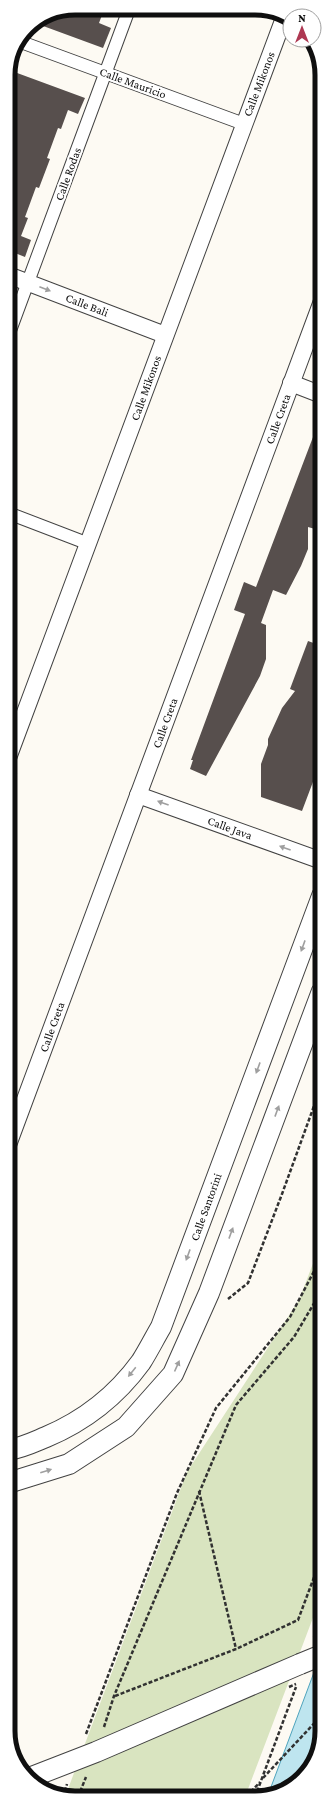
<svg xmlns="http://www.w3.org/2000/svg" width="330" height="1806" font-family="'Crimson Pro',serif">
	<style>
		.green { fill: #d9e4c0 }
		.water { fill: #bee5ef; stroke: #4ea3bc }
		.building { fill: #574f4d }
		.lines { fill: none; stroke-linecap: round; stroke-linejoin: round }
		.pedestrian-casing { stroke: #424242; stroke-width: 14 }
		.minor-casing { stroke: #424242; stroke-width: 18 }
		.tertiary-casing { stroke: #424242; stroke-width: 22 }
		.path { stroke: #313131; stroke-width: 2.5; stroke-dasharray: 4 2; stroke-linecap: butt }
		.pedestrian { stroke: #fff; stroke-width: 12 }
		.minor { stroke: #fff; stroke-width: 16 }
		.tertiary { stroke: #fff; stroke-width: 20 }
		.tertiary-bridge-casing { stroke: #424242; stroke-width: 22; stroke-linecap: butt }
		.path-bridge { stroke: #313131; stroke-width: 2.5; stroke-dasharray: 4 2; stroke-linecap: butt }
		.tertiary-bridge { stroke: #fff; stroke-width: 20 }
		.oneway { fill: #9f9f9f }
		.labels { text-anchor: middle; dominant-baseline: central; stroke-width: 4; stroke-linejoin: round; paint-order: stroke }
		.street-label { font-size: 12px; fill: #0f0f0f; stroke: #fff }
		.rim { fill: none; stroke: #0f0f0f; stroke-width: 5 }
	</style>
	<rect width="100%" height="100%" fill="#fdfaf3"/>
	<!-- green -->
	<polygon class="green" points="322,1240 322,1594 245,1797 65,1797 187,1472 299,1300"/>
	<!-- water -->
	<polygon class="water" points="322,1651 322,1735 305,1775 268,1795"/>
	<!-- building -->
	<g class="building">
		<polygon points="93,12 102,15 99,23 111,28 103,48 35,23 50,13"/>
		<polygon points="9,70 85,98 78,114 68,110 61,129 58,128 47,158 50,159 39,188 36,187 25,217 28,218 21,236 31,240 25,257 15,253 10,266 8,266"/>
		<polygon points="321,416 322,511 315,529 308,527 308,549 301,566 286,595 273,590 261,623 266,625 266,659 260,676 206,776 190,769 193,760 191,760 245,614 234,610 244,582 256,587"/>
		<polygon points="308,641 322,646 322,702 317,715 322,717 322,758 302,811 261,797 261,764 268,745 268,739 282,708 295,691 290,689"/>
	</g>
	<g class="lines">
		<defs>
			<g id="pedestrian">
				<polyline points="21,42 244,124"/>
				<polyline points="8,336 128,12"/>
				<polyline points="8,513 89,544"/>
			</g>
			<g id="minor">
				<polyline points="8,275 165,335"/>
				<polyline points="291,383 322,395"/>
				<polyline points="8,758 284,18"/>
				<polyline points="138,795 322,861"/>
				<polyline points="8,1145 322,301"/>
			</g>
			<g id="tertiary">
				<path d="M8,1450c14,-2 26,-8 38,-13 38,-16 71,-42 95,-75 7,-11 13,-23 20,-35l161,-431"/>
				<polyline points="8,1483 69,1464 126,1427 173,1374 209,1293 322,991"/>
				<polyline points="29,1778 96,1752 300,1664"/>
			</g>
		</defs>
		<!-- pedestrian casing -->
		<use href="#pedestrian" class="pedestrian-casing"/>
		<!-- minor casing -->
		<use href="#minor" class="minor-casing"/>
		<!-- tertiary casing -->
		<use href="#tertiary" class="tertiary-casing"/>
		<!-- path -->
		<g class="path">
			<polyline points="8,793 16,773"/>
			<polyline points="228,1299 248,1283 282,1194 322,1084"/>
			<polyline points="199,1491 236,1649"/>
			<polyline points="314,1637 322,1616"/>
			<polyline points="115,1696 236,1649 298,1620 322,1556"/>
			<polyline points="104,1727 114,1696 236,1405 294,1337 316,1300 322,1284"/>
			<polyline points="86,1734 177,1493 216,1408 290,1317 322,1256"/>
			<polyline points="263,1778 322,1715"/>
			<polyline points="63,1797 67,1784"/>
			<polyline points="78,1797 86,1777"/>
			<polyline points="248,1797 250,1793 260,1782"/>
			<polyline points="255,1797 296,1687"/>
		</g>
		<!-- pedestrian -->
		<use href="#pedestrian" class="pedestrian"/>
		<!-- minor -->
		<use href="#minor" class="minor"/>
		<!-- tertiary -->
		<use href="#tertiary" class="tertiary"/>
		<defs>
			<polyline id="tertiary-bridge" points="300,1664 322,1655"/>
		</defs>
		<!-- tertiary-bridge casing -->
		<use href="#tertiary-bridge" class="tertiary-bridge-casing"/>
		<!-- path-bridge -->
		<polyline class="path-bridge" points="289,1687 296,1684"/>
		<!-- tertiary-bridge -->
		<use href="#tertiary-bridge" class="tertiary-bridge"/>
	</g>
	<!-- one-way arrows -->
	<defs><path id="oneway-solid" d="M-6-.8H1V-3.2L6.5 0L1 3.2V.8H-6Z"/></defs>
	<g class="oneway">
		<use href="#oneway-solid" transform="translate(45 289) rotate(21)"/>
		<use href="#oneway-solid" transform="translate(163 803) rotate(-160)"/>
		<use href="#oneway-solid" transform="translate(285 848) rotate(-160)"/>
		<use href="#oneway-solid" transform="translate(303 946) rotate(110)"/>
		<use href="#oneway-solid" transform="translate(258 1068) rotate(110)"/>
		<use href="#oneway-solid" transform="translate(277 1111) rotate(-70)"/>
		<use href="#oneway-solid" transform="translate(231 1233) rotate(-70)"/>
		<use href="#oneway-solid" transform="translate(188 1255) rotate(110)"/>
		<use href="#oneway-solid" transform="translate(177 1366) rotate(-66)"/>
		<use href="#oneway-solid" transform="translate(132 1372) rotate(129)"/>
		<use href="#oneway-solid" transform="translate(46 1471) rotate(-17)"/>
	</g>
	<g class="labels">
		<!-- street labels -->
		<g class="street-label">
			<text transform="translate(133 83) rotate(20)">Calle Mauricio</text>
			<text transform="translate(259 84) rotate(-69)">Calle Mikonos</text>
			<text transform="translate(68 174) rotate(-70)">Calle Rodas</text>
			<text transform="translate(87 305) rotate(21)">Calle Bali</text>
			<text transform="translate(146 388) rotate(-70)">Calle Mikonos</text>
			<text transform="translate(278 419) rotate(-70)">Calle Creta</text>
			<text transform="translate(165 723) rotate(-70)">Calle Creta</text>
			<text transform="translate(230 828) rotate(20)">Calle Java</text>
			<text transform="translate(52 1027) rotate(-70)">Calle Creta</text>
			<text transform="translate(206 1207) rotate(-70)">Calle Santorini</text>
		</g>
	</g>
	<!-- crop -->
	<path d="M0 0H330V1806H0ZM75 15H255A60 60 0 0 1 315 75V1731A60 60 0 0 1 255 1791H75A60 60 0 0 1 15 1731V75A60 60 0 0 1 75 15Z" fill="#fff" fill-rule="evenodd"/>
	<path class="rim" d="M75 15H255A60 60 0 0 1 315 75V1731A60 60 0 0 1 255 1791H75A60 60 0 0 1 15 1731V75A60 60 0 0 1 75 15Z"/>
	<!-- north arrow -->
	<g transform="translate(302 28)"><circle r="19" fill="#ffffff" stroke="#9f9f9f"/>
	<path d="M0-3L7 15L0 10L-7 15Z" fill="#ae3852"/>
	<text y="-6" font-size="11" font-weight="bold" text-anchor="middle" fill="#0f0f0f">N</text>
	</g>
</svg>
